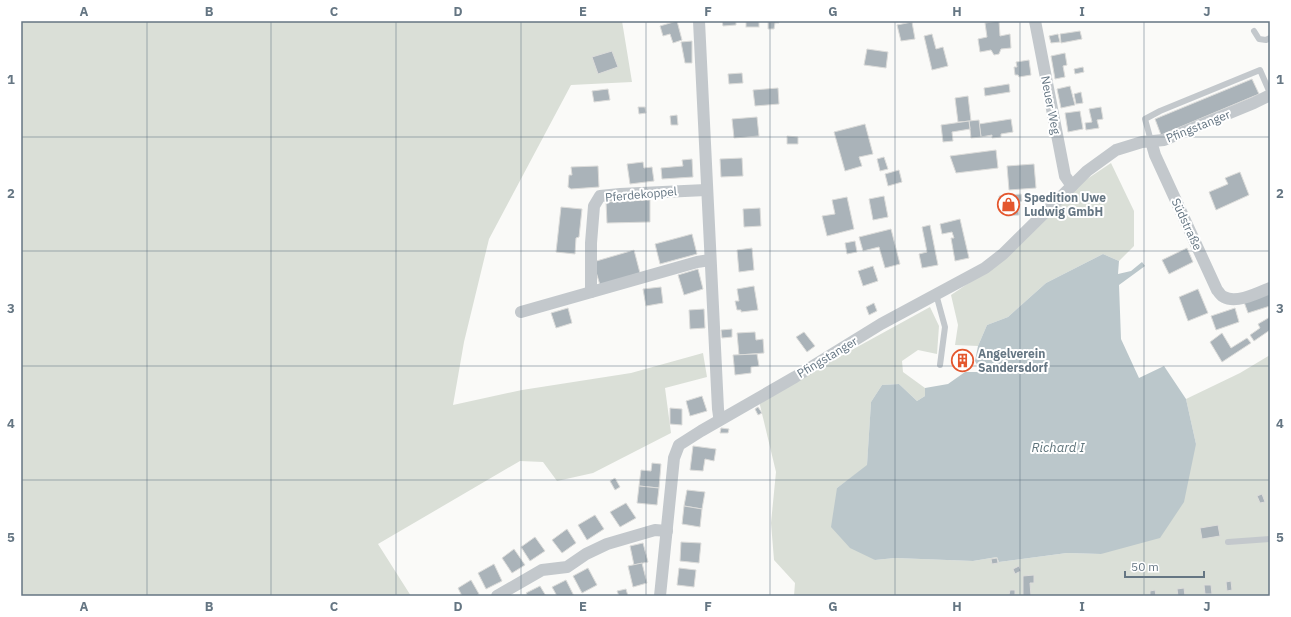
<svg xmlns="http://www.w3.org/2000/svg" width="1291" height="617" font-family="'IBM Plex Sans',sans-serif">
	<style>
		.green { fill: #dadfd7 }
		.water { fill: #bbc7cb }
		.building { fill: #aab3b9; stroke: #dcdcda }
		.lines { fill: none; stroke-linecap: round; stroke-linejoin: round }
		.lane { stroke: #c3c8cc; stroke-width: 6 }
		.street { stroke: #c3c8cc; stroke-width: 12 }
		.grid { fill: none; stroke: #657683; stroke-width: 1; stroke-opacity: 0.55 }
		.labels { text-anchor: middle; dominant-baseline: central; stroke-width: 4; stroke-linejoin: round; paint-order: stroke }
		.street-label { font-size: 12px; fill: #657683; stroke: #fff }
		.poi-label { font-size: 12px; font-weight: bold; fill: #657683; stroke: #fff; text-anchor: start }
		.water-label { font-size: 13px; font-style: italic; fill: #60757c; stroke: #fff }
		.neatline { fill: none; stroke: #657683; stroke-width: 1.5 }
		.grid-label { font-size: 13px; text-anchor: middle; font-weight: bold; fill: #657683 }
	</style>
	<rect width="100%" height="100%" fill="#fafaf8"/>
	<!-- green -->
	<g class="green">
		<polygon points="21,21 622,21 632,82 571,85 489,239 464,342 453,405 522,390 631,373 703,353 707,377 665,388 671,433 593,473 557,481 543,462 520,461 378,544 411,596 21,596"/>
		<polygon points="1111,163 1134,211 1134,246 1119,261 1103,254 1046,283 1008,317 987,325 978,346 955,345 958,325 951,295 997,264 1084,181"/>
		<polygon points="930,307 939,326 937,354 918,350 902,361 903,372 925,388 925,396 917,401 899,384 882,385 871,402 867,466 837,488 875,560 895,558 973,561 997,557 999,562 1067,553 1101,554 1196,444 1186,399 1240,373 1270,355 1270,596 794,596 795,583 774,560 771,523 776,472 759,401"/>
	</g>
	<!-- water -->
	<polygon class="water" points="1103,254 1119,261 1118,274 1131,271 1142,262 1145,266 1119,285 1121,339 1139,378 1164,366 1186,399 1196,444 1184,502 1160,538 1101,554 1067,553 999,562 997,557 973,561 895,558 875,560 850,548 831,527 837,488 867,465 871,402 882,385 899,384 917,401 925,396 925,388 948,384 965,372 981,372 975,361 978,346 987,325 1008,317 1046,283"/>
	<!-- building -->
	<g class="building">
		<polygon points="677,21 682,40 673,43 670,34 663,36 660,26"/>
		<polygon points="722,21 736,21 736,25 723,26"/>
		<rect x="746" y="21" width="13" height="6"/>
		<polygon points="768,21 779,21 779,23 775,23 774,29 768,29"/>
		<polygon points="999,21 1000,36 1010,34 1011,48 1001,49 999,54 994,55 991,50 980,52 978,39 987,37 985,23"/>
		<polygon points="912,22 915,39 901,41 897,25"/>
		<polygon points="1080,31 1082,39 1061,43 1060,34"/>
		<polygon points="932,34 936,49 943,47 948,66 932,70 924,36"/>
		<polygon points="1058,34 1060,42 1051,43 1049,36"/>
		<polygon points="692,41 692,63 685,63 681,42"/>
		<polygon points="867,49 888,52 886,68 864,65"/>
		<polygon points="612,51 618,67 598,74 592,57"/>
		<polygon points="1065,53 1067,65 1063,66 1065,77 1055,79 1051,56"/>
		<polygon points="1029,60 1031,75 1019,77 1018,75 1015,75 1014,67 1017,67 1016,62"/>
		<polygon points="1083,67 1084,72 1075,74 1074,69"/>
		<polygon points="742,73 743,83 729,84 728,74"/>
		<polygon points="1252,79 1259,94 1161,135 1155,119"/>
		<polygon points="1009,84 1010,92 985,96 984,88"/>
		<polygon points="1070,86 1075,105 1061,108 1057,89"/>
		<polygon points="778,88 779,104 755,106 753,90"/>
		<polygon points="608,89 610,100 594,102 592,91"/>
		<polygon points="1081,92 1083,103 1076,104 1074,94"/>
		<polygon points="968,96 971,121 958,122 955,98"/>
		<polygon points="638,107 645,107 646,113 639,114"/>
		<polygon points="1101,107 1103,119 1097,120 1099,128 1086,130 1085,123 1092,122 1089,109"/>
		<polygon points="1080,111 1083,129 1068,132 1065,113"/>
		<polygon points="677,115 678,125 671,125 670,116"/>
		<polygon points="757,117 759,136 734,138 732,119"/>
		<polygon points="1011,119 1013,132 1001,134 1001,137 992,138 992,135 981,137 979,124"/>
		<polygon points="979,120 981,137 971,138 969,121"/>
		<polygon points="969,121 970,129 952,132 953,141 943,142 941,125"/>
		<polygon points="865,124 873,154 859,157 862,166 845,171 834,132"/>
		<polygon points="787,136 798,137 798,144 787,144"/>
		<polygon points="996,150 998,168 956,173 950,156"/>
		<polygon points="884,157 888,169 880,171 877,159"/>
		<polygon points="742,158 743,176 721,177 720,159"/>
		<polygon points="692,159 693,177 662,179 661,168 683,166 682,160"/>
		<polygon points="643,162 644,168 652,167 654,181 630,184 627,164"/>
		<polygon points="1034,164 1036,188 1009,190 1007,166"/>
		<polygon points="598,166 599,187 571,189 568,187 569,175 572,175 571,167"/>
		<polygon points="899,170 902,182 888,186 885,174"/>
		<polygon points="1240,172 1249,195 1216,210 1209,192 1228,184 1225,178"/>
		<polygon points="1021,194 1022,201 1018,202 1019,215 1006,216 1005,206 1000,207 999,196"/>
		<polygon points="884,196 888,217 873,220 869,199"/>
		<polygon points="847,197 854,229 827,236 822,216 835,214 832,200"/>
		<polygon points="650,200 650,222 607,223 606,202"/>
		<polygon points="561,207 582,209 579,237 576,238 575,254 556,252"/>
		<polygon points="760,208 761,226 744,227 743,209"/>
		<polygon points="960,219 969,258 955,261 951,238 954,238 952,232 942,234 940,224"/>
		<polygon points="930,225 938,265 922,268 919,254 927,252 922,227"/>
		<polygon points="891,229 900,264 885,268 879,247 863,251 859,237"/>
		<polygon points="692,234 697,254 660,264 655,244"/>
		<polygon points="855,241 857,252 847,254 845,243"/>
		<polygon points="752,248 754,270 739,272 737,250"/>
		<polygon points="1187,248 1193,262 1169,274 1162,260"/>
		<polygon points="634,250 640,273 600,285 593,262"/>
		<polygon points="873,266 878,281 863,286 858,271"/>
		<polygon points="698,269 703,289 684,295 678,275"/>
		<polygon points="754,286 758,310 741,312 741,310 737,310 735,301 739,301 737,289"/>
		<polygon points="661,287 663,303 646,306 643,289"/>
		<polygon points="1198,289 1208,313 1188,321 1179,297"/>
		<polygon points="1270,293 1270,306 1248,313 1244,302"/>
		<polygon points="874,303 877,311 869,315 866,307"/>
		<polygon points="568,308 572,323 556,328 551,313"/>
		<polygon points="1235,308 1239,322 1216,330 1211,316"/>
		<polygon points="704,309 705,328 690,329 689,310"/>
		<polygon points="1270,317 1270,330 1254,341 1250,335 1260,328 1258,324"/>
		<polygon points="732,329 732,337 722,338 721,330"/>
		<polygon points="755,332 756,340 763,339 764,353 739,355 737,333"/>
		<polygon points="804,332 815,346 807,352 796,337"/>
		<polygon points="1222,333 1231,348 1247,338 1251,343 1222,362 1210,342"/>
		<polygon points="963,352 970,354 969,359 973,360 970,368 952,363 955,355 961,357"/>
		<polygon points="757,354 759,366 751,367 751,373 735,375 733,355"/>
		<polygon points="702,396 707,411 690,416 686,401"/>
		<polygon points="758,407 762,413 758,415 755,409"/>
		<polygon points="670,408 682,409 682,425 670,424"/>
		<polygon points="721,428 729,429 728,433 720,433"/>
		<polygon points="693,446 716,449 714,461 705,459 703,471 690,470"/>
		<polygon points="652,463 661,464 659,488 639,486 641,470 651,471"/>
		<polygon points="615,478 620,487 615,490 610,481"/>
		<polygon points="639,486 659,488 657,505 637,503"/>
		<polygon points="687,490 705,492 702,509 684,506"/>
		<polygon points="1262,494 1265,502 1260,503 1257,496"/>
		<polygon points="626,503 636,518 620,527 610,512"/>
		<polygon points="684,506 702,509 700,527 682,524"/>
		<polygon points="595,515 604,529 587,540 578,525"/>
		<polygon points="1218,525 1220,536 1202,539 1200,528"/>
		<polygon points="567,529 576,543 562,553 552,540"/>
		<polygon points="535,537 545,551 530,561 521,547"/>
		<polygon points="681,542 701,543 699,563 680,561"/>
		<polygon points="643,543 648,562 634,565 630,546"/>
		<polygon points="514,549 525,565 512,573 502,558"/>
		<polygon points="997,558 998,563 992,564 991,559"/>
		<polygon points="642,563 647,583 633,587 628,566"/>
		<polygon points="494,564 502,581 486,589 478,573"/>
		<polygon points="1019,566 1021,571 1015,574 1013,569"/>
		<polygon points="588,568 597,585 582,593 573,576"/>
		<polygon points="679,568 696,570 694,587 677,585"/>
		<polygon points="1034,575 1034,583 1030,583 1031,596 1023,596 1023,576"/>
		<polygon points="471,580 479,594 476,596 462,596 458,588"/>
		<polygon points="566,580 574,596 557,596 552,587"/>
		<polygon points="1231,581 1232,590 1227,591 1226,582"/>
		<polygon points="1204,585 1211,585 1212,594 1205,594"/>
		<polygon points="540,586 546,596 528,596 526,593"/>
		<polygon points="1184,588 1185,596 1178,596 1177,589"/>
		<polygon points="626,589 628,596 619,596 617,591"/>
		<polygon points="1010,590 1015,590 1015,595 1009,595"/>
		<polygon points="1155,590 1156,596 1150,596 1150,591"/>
	</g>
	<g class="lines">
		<!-- lane -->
		<g class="lane">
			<polyline points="1254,31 1259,39 1266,40 1270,38"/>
			<polyline points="1151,141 1145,119 1160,111 1260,70 1270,93"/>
			<polyline points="936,294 945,327 940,365"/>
			<polyline points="1228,542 1270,539"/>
		</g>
		<!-- street -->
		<g class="street">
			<polyline points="699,21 718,409 719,416 721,419"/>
			<polyline points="1035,21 1065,176 1072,186"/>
			<path d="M1151,141l4,14 62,135c2,2 4,6 7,7 12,7 34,-4 46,-9"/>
			<polyline points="591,292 591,243 594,206 600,196 620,194 706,190"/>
			<polyline points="521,312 697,262 710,260"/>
			<polyline points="497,596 542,570 567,567 586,554 607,544 655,530 667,531"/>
			<polyline points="660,596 674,458 679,445 701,431 795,377 881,324 985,268 1003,254 1087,171 1116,150 1142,142 1164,140 1254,103 1270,95"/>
		</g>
	</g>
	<!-- grid -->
	<path class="grid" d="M147,21v575M271,21v575M396,21v575M521,21v575M646,21v575M770,21v575M895,21v575M1020,21v575M1144,21v575M21,137h1249M21,251h1249M21,366h1249M21,480h1249"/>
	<!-- icons -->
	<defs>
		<symbol id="shop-ring" viewBox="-11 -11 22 22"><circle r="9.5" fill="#fff" stroke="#e4572e" stroke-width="1.5"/><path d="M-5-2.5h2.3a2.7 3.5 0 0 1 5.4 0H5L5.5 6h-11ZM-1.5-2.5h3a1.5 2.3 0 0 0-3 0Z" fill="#e4572e"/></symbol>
		<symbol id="building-ring" viewBox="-11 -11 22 22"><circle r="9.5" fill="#fff" stroke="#e4572e" stroke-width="1.5"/><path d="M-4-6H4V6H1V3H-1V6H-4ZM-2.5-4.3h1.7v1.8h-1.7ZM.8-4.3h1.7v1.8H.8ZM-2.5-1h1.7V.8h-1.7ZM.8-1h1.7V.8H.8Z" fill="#e4572e"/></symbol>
	</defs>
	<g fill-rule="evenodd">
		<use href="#shop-ring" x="996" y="192" width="25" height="25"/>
		<use href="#building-ring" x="950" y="348" width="25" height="25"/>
	</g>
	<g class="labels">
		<!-- street labels -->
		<g class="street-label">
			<text transform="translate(1051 105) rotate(79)">Neuer Weg</text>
			<text transform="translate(1198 126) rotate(-22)">Pfingstanger</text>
			<text transform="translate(641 194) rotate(-5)">Pferdekoppel</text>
			<text transform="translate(1187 224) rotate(65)">Südstraße</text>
			<text transform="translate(827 357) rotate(-31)">Pfingstanger</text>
		</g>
		<!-- poi labels -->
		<g class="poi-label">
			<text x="1024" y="197">Spedition Uwe<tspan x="1024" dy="14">Ludwig GmbH</tspan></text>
			<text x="978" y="353">Angelverein<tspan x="978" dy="14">Sandersdorf</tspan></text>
		</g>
		<!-- water labels -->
		<g class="water-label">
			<text x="1058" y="447">Richard I</text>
		</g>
	</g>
	<!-- border -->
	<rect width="1291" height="617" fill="none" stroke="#ffffff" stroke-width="44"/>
	<!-- scale -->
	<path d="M1125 571v6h79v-6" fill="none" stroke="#657683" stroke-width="2"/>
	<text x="1131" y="571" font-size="12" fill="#657683" stroke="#ffffff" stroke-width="3" paint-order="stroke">50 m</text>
	<rect x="22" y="22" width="1247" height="573" class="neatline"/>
	<g class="grid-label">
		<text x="84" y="16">A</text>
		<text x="209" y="16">B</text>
		<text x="334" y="16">C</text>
		<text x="458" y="16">D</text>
		<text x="583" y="16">E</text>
		<text x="708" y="16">F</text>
		<text x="833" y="16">G</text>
		<text x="957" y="16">H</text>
		<text x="1082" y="16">I</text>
		<text x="1207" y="16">J</text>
		<text x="11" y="84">1</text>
		<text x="1280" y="84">1</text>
		<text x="11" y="198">2</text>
		<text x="1280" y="198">2</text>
		<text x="11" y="313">3</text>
		<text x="1280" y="313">3</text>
		<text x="11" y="428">4</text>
		<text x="1280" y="428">4</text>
		<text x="11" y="542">5</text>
		<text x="1280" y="542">5</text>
		<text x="84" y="611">A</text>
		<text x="209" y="611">B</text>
		<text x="334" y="611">C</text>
		<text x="458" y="611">D</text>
		<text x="583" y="611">E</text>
		<text x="708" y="611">F</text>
		<text x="833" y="611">G</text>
		<text x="957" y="611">H</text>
		<text x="1082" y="611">I</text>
		<text x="1207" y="611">J</text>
	</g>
</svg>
